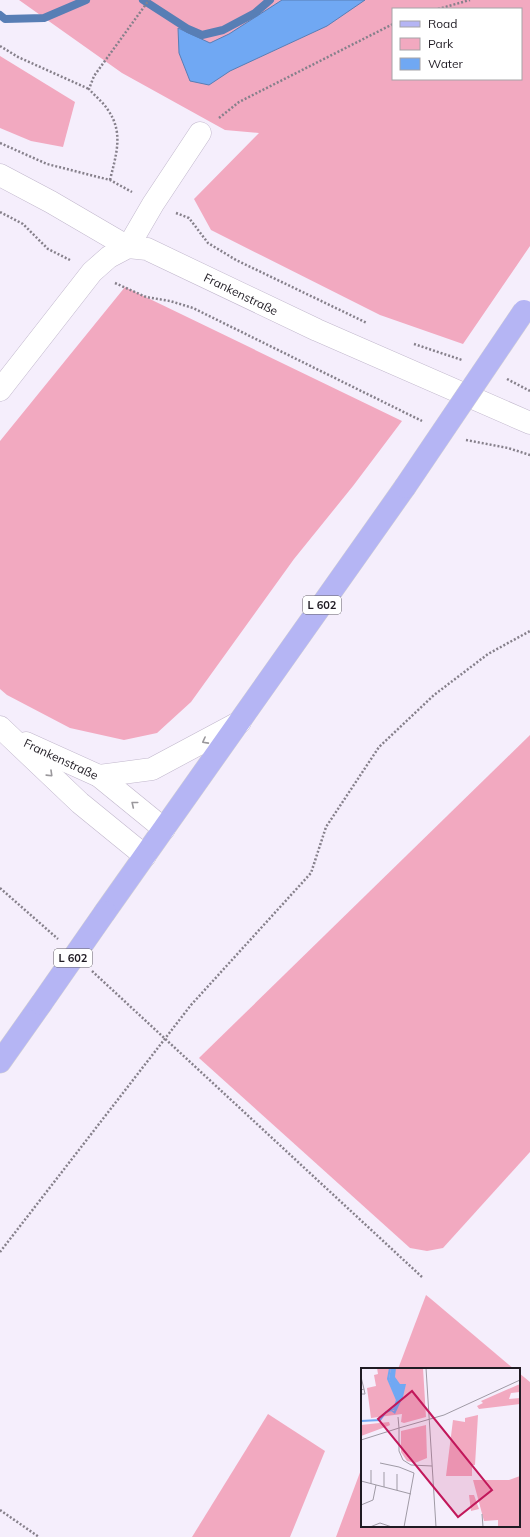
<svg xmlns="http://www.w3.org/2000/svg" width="530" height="1537" font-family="Mulish,sans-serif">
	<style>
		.green { fill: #f2a9c0; fill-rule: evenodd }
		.water { fill: #70a8f3; stroke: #587eb5 }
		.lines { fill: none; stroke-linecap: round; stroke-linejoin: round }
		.stream { stroke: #587eb5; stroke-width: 8 }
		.street-casing { stroke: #c1b7cc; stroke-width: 23 }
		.secondary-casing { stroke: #c1b7cc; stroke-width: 23 }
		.primary-casing { stroke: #d2d1d3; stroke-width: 23 }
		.path { stroke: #86808b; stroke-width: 2.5; stroke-dasharray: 2 2; stroke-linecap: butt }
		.street { stroke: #fff; stroke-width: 22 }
		.secondary { stroke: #fff; stroke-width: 22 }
		.primary { stroke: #b5b5f4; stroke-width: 22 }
		.primary-bridge-casing { stroke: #d2d1d3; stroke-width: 23; stroke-linecap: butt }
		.primary-bridge { stroke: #b5b5f4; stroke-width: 22 }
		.oneway { stroke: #9a989c }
		.labels { text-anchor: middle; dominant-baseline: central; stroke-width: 3; stroke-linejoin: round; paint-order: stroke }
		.shield { fill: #fff; stroke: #625f65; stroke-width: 1 }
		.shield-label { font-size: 11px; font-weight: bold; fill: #1f1b23 }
		.street-label { font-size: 12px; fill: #1f1b23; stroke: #fff }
		.inset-river { fill: none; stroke: #70a8f3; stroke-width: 2 }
		.inset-road { fill: none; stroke: #9f9aa5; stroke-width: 1 }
		.view { fill: #c2185b; fill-opacity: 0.15; stroke: #c2185b; stroke-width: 2 }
		.inset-edge { fill: none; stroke: #1f1b23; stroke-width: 2 }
	</style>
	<rect width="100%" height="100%" fill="#f5eefc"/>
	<!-- green -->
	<g class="green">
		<path d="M19,0h511v246l-67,98 -83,-29 -169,-85 -17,-31 65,-66 -34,-3 -103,-57zM393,9h128v70h-128z"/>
		<polygon points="0,56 75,102 63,147 31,141 0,128"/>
		<polygon points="125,287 402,421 353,486 294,559 191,702 157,733 124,740 70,728 7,695 0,689 0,441"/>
		<polygon points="530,735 530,1152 443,1248 427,1251 410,1248 199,1058"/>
		<polygon points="426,1295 431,1299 514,1369 398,1369"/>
		<polygon points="519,1373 530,1382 530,1537 336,1537 362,1467 362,1526 519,1526"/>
		<polygon points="268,1414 325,1451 290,1537 192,1537"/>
	</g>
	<!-- water -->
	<polygon class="water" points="282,0 365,0 327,26 230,71 209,85 190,81 179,53 178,28 210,43 229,34"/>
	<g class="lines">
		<!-- stream -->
		<g class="stream">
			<polyline points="143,0 188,29 202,35 223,30 255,13 270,0"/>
			<polyline points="0,15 5,19 44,18 86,0"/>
		</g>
		<defs>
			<polyline id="street" points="0,175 51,202 128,247 153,204 200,133"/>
			<g id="secondary">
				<polyline points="0,390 92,272 109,257 128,247 147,249 317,330 530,423"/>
				<polyline points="0,727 80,803 145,856"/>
				<polyline points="26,743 99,776 164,829"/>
				<polyline points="99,776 152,769 240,722"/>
			</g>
			<g id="primary">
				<polyline points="105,912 405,487"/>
				<polyline points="0,1062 41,1004"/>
			</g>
		</defs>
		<!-- street casing -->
		<use href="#street" class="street-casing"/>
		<!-- secondary casing -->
		<use href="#secondary" class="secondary-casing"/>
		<!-- primary casing -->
		<use href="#primary" class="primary-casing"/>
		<!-- path -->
		<g class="path">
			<polyline points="438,9 470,0"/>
			<polyline points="0,46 18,57 89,89"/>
			<polyline points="219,118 239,102 393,24"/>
			<polyline points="0,143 47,164 110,180 132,192"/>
			<path d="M110,180c6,-25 14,-47 -2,-70 -5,-8 -13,-14 -19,-21l5,-13 55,-76"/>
			<polyline points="0,212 23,224 48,249 70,260"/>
			<polyline points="176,213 189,218 208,243 236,260 367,323"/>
			<polyline points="115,283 146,297 170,301 193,308 422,421"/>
			<polyline points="414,344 462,360"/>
			<polyline points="507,379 530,391"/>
			<polyline points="466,440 508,448 530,455"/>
			<polyline points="0,888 58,939"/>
			<polyline points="92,971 422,1277"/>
			<polyline points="0,1252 191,1005 311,873 326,827 379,747 434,695 488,654 530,631"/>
			<polyline points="0,1510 39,1537"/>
		</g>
		<!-- street -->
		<use href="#street" class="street"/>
		<!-- secondary -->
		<use href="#secondary" class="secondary"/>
		<!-- primary -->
		<use href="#primary" class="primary"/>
		<defs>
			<g id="primary-bridge">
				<polyline points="405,487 524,311"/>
				<polyline points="41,1004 105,912"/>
			</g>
		</defs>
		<!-- primary-bridge casing -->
		<use href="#primary-bridge" class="primary-bridge-casing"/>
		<!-- primary-bridge -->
		<use href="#primary-bridge" class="primary-bridge"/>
	</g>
	<!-- one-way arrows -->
	<defs><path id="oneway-chevron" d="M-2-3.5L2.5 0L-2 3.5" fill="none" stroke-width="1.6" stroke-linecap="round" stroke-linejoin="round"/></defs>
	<g class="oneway">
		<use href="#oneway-chevron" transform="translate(205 741) rotate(152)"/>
		<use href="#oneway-chevron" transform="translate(50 774) rotate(44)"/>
		<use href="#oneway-chevron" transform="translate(134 804) rotate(-141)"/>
	</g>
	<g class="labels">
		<!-- shield labels -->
		<g class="shield">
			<rect x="303" y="596" width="38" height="18" rx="3"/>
			<rect x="54" y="949" width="38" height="18" rx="3"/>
		</g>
		<g class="shield-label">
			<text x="322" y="605">L 602</text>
			<text x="73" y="958">L 602</text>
		</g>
		<!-- street labels -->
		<g class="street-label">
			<text transform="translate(241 294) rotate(26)">Frankenstraße</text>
			<text transform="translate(61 759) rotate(25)">Frankenstraße</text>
		</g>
	</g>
	<!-- overview -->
	<g transform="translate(361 1368)">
		<rect width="159" height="159" fill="#f5eefc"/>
		<path d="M16,0h46l3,49 -22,6 -3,-1 1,-8 -31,4 -4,-30 9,-2 -2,-11 4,-1zM159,16v8l-9,1 -2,6 11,-1v6l-41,5 -2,-3 6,-3 -2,-2zM117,47l-3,50h-3v11h-26l7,-56 12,2v-4zM28,54l1,3 -2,1 -27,10v-11zM65,57l1,33 -12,5 -8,-2 -6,-9v-21zM159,108v51h-22v-7l-14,1 -11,-41h36zM113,127l5,14 -8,2 -2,-16z" fill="#f2a9c0"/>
		<path d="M30,0h5l-1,9 5,7h6l-3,13 -8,17 -4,-3h3l3,-10 -8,-22z" fill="#70a8f3"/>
		<path class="inset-river" d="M0,53l19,-1 6,-8 8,-3 3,-9 -9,-21 2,-11"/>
		<path class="inset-road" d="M65,0l10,159M0,9l3,12M0,22l3,-1 1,5h-4M38,60l45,-13 76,-35M38,60v23l4,9 8,5 21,1M0,72l38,-12 -1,-11M19,95l19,4 15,6 -10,54M10,102v14M36,106v16M0,113l50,13M23,119v-15M0,137l12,-5 3,-15M121,146l1,13M9,159l10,-4 12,4"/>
		<path class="view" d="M51,23l80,99 -34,27 -80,-98z"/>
		<rect width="159" height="159" class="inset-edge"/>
	</g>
	<!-- legend -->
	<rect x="392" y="8" width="130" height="72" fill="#ffffff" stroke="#a5a4a7"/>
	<rect x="400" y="21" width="20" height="6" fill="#b5b5f4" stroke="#a5a4a7"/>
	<text x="428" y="28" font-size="12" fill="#1f1b23">Road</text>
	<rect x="400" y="38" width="20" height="12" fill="#f2a9c0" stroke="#a5a4a7"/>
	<text x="428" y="48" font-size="12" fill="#1f1b23">Park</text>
	<rect x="400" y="58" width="20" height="12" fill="#70a8f3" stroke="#a5a4a7"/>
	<text x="428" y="68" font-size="12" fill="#1f1b23">Water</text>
</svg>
